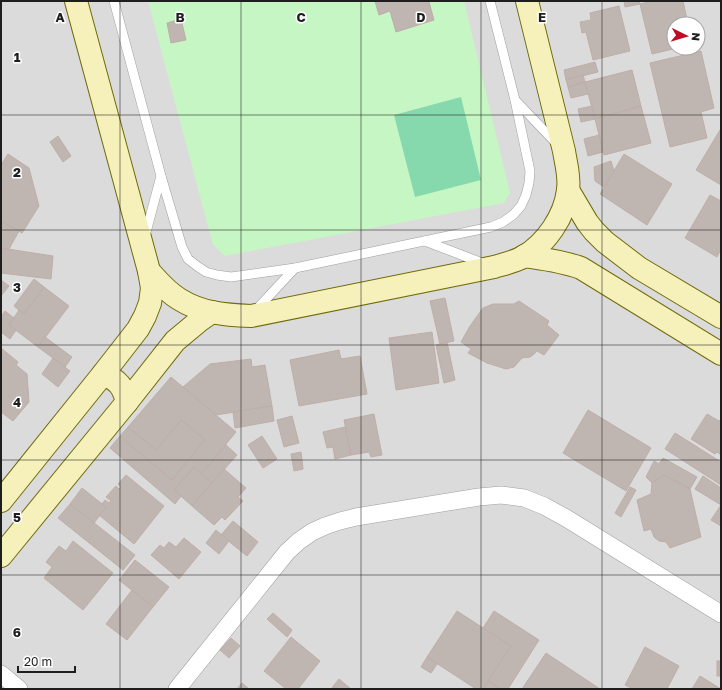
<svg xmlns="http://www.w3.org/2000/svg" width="722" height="690" font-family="'Golos Text',sans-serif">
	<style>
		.residential { fill: #dcdbdb; fill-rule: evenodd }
		.park { fill: #c6f6c3 }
		.pitch { fill: #86d9ad }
		.building { fill: #bfb5b1; stroke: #bfaea7 }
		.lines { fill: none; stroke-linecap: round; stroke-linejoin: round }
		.lane-casing { stroke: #9f9f9f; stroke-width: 10 }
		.street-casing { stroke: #9f9f9f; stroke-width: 18 }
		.secondary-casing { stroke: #6f6c0b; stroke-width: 24 }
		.lane { stroke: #fff; stroke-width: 9 }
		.street { stroke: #fff; stroke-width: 17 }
		.secondary { stroke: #f6f1bb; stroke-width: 22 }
		.grid { fill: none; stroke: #1e1e1e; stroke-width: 1; stroke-opacity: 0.55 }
		.grid-label { font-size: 13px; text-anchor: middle; font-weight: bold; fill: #1e1e1e; stroke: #fff; stroke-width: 3; stroke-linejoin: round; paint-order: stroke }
	</style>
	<rect width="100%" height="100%" fill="#eeeae4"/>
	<!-- residential -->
	<path class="residential" d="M1,1h720v688h-720zM674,24h24v24h-24z"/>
	<!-- park -->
	<polygon class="park" points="148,1 375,1 379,15 390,11 396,32 434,20 429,2 431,1 464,1 510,193 504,203 225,256 213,245"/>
	<!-- pitch -->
	<polygon class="pitch" points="461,97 481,180 415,197 394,115"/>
	<!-- building -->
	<g class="building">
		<polygon points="375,1 431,1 429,2 434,20 396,32 390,11 379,15"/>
		<polygon points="624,1 639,1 640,4 625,7"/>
		<polygon points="652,1 683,1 688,24 674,24 674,48 677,48 652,54 640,4"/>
		<polygon points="619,6 630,51 593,60 586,32 582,33 580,22 591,20 590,13"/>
		<polygon points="181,19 186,40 171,43 167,23"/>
		<polygon points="701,51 714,108 701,112 707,138 670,147 650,63"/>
		<polygon points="595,62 598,72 566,80 564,70"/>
		<polygon points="632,70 641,106 595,119 585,82"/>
		<polygon points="583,75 585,82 568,87 566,80"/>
		<polygon points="585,82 588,94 571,98 568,87"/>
		<polygon points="592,106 595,119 581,122 578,109"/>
		<polygon points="641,106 651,143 604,155 595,119"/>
		<polygon points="720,130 721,131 721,185 696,170"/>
		<polygon points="599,135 603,152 588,156 584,139"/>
		<polygon points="58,136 71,156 63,162 50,142"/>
		<polygon points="8,154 29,168 39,206 22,233 1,221 1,165"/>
		<polygon points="624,154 672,184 647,225 600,194"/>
		<polygon points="611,161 614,171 604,187 595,181 594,167"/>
		<polygon points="710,195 721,201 721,249 717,257 685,238"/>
		<polygon points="1,221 19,231 9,249 1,248"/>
		<polygon points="1,248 53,256 51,279 1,273"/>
		<polygon points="34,279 44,287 24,314 14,306"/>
		<polygon points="1,280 9,286 1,296"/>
		<polygon points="44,287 69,306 38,347 9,325 19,310 24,314"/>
		<polygon points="445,298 454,341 440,344 430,301"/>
		<polygon points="519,301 549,321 547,325 559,335 544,355 537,351 533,355 530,357 522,358 514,367 506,369 487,363 468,353 471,349 461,342 470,326 483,308 493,304 514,304"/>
		<polygon points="5,311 14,318 9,325 16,330 10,339 1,332 1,317"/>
		<polygon points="432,332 439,383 396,390 389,338"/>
		<polygon points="45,337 72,357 65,367 38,347"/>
		<polygon points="447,342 455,380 444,383 436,345"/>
		<polygon points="1,348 18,362 16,365 27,374 29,402 13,421 1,412"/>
		<polygon points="339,350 341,359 360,356 367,394 299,406 290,360"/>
		<polygon points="53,358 70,371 58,387 42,374"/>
		<polygon points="251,359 252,367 265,365 272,406 216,415 183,387 210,364"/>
		<polygon points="171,377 236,432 201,474 194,467 174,490 181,496 175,504 110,448 120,436 172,480 205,440 181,420 156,450 128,427"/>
		<polygon points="272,406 274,421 235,428 233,412"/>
		<polygon points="588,410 651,448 626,491 563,453"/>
		<polygon points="374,414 382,455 371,457 369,452 351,455 344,420"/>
		<polygon points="707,414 719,421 721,419 721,455 717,452 715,454 691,439"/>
		<polygon points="292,416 299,443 284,447 277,420"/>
		<polygon points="181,420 205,440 172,480 120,436 128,427 156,450"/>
		<polygon points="345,427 351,455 335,459 333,447 327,448 323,432"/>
		<polygon points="675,433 721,462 721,485 665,449"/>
		<polygon points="262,436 277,459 263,468 248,445"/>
		<polygon points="226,445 237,455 212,483 201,474"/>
		<polygon points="301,452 303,469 294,471 291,454"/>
		<polygon points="663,458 697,477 690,489 664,475 652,483 646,477 654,461 659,464"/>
		<polygon points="194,467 212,483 192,506 174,490"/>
		<polygon points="224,469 246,488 238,497 243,501 225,520 222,517 214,525 192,506"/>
		<polygon points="126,475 164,506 134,544 99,515 106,507 102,504 105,500 109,503 111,501 106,497 116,486 119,489 121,487 118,484"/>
		<polygon points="664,475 690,489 701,537 670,548 666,542 659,541 654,537 651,529 644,531 637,500 651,494 652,483"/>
		<polygon points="703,476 721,488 721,505 695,489"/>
		<polygon points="630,487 636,490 621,517 615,513"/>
		<polygon points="82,488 106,507 94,523 70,504"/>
		<polygon points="70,504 135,555 123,570 58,518"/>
		<polygon points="721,505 721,526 711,520"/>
		<polygon points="233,521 258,542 247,556 221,535"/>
		<polygon points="216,530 229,541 219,554 206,543"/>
		<polygon points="184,538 201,552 179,579 151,555 160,545 164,548 169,542 176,547"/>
		<polygon points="73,541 113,573 83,610 44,578 52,567 46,562 59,546 66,551"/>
		<polygon points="135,560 169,587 153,607 119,580"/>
		<polygon points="132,590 153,607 127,640 106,624"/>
		<polygon points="457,611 511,646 483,689 476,689 427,657"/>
		<polygon points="494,611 539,640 508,689 500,689 488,681 511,646 483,628"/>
		<polygon points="273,613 292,630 287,637 267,619"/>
		<polygon points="291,637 320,661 298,689 286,689 264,671"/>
		<polygon points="231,638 240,646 229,658 220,650"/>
		<polygon points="645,647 679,666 667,689 633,689 625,685"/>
		<polygon points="546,653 600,689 522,689"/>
		<polygon points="427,657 437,664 431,673 421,667"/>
		<rect x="717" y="661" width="4" height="15"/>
		<polygon points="700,676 721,689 692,689"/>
		<polygon points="339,679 351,689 331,689"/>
		<polygon points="488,681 500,689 483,689"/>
		<polygon points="242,683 249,689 237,689"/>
	</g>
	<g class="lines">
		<defs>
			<g id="lane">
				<polyline points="114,1 161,176 182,247 188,259 197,266 206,272 217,275 231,277 295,268 491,227 503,222 513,215 521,206 526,195 529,183 530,171 515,100 490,1"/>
				<polyline points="515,100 557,144"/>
				<polyline points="145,236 161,176"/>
				<polyline points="425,241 485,264"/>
				<polyline points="256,310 295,268"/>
			</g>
			<g id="street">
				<polyline points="1,674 19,689"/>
				<polyline points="177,689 287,552 299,541 312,532 325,526 340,521 356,517 479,497 501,495 524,498 544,506 566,518 721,614"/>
			</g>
			<g id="secondary">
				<path d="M76,1l73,270c9,10 18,21 30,28 22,14 46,16 72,17l243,-49c10,-3 20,-5 29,-10 23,-13 42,-41 45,-67 2,-13 -2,-26 -4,-39l-37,-150"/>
				<polyline points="568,190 587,222 594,231 605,242 639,268 721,317"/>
				<path d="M524,256c20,3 38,5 57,12l140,86"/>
				<path d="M103,374c15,6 20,12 24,28"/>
				<polyline points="1,501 103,374 138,329 145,316 150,303 152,288 149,271"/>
				<polyline points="1,556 127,402 175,341 199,321 212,312"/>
			</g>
		</defs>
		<!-- lane casing -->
		<use href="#lane" class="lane-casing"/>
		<!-- street casing -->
		<use href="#street" class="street-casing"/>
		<!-- secondary casing -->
		<use href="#secondary" class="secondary-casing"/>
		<!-- lane -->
		<use href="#lane" class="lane"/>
		<!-- street -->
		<use href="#street" class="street"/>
		<!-- secondary -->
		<use href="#secondary" class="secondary"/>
	</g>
	<!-- grid -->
	<path class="grid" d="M120,1v688M241,1v688M361,1v688M481,1v688M602,1v688M1,115h720M1,230h720M1,345h720M1,460h720M1,575h720"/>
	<g class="grid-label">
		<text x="60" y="22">A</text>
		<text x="180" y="22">B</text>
		<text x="301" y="22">C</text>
		<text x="421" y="22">D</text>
		<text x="542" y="22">E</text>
		<text x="17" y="62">1</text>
		<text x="17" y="177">2</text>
		<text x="17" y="292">3</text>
		<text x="17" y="407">4</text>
		<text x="17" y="522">5</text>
		<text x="17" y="637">6</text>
	</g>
	<!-- border -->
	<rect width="722" height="690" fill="none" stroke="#1e1e1e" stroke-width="4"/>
	<!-- north arrow -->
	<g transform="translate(686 36) rotate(95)"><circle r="19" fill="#ffffff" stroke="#a5a5a5"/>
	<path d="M0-3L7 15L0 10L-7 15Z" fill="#c10b24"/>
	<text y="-6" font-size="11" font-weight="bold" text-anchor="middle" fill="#1e1e1e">N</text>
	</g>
	<!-- scale -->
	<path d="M18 666v6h57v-6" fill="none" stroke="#1e1e1e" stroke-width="2"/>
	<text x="24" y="666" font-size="12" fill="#1e1e1e" stroke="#ffffff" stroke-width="3" paint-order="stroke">20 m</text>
</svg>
